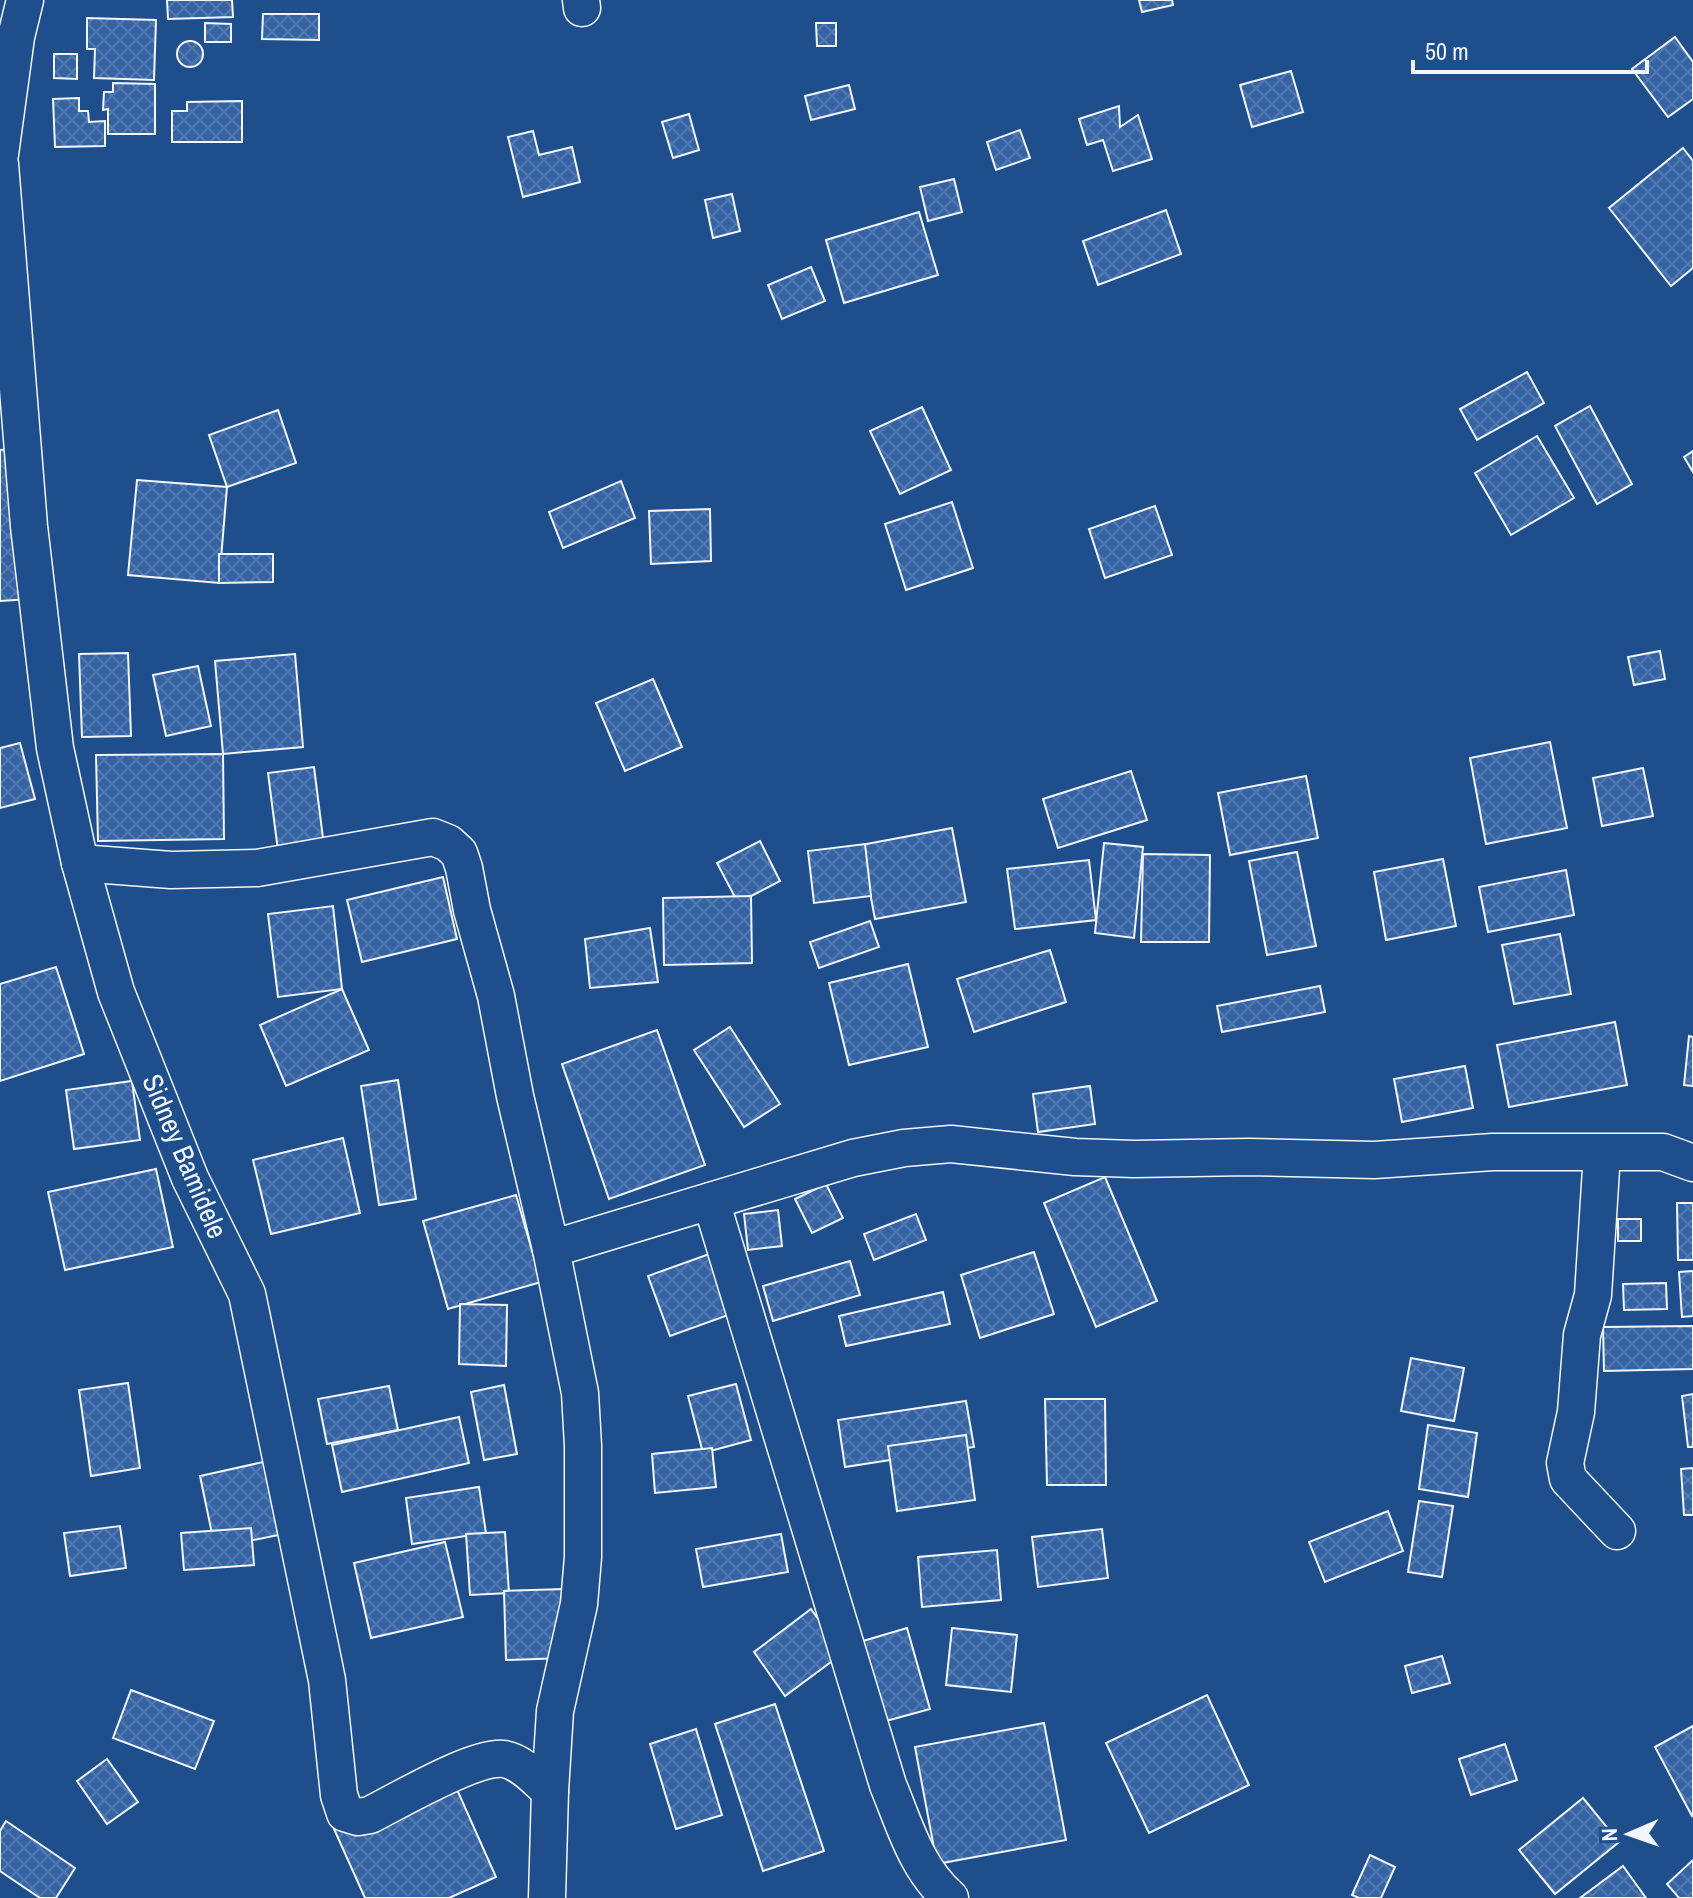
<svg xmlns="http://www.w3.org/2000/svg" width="1693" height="1898" font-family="'Archivo Narrow',sans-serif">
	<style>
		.building { fill: url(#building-cross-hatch); stroke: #f2f6ff; stroke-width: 2 }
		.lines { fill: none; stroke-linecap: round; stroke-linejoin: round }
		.minor-casing { stroke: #f2f6ff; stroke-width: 39 }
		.minor { stroke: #1f4e8c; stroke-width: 36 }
		.labels { text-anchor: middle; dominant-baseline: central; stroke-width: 6; stroke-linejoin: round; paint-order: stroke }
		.street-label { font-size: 28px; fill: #f2f6ff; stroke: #1f4e8c }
	</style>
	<defs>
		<pattern id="building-cross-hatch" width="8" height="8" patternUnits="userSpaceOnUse" patternTransform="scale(2)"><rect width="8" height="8" fill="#3563a3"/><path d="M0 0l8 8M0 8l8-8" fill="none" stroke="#537ab1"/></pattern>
	</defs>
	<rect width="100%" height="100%" fill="#1f4e8c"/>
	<!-- building -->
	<g class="building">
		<polygon points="167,0 232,0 233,17 168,19"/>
		<polygon points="1139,0 1172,0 1173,5 1142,12"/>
		<polygon points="263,14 319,14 319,40 262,39"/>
		<polygon points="87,18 156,20 154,80 94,78 95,49 87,49"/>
		<polygon points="205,23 231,24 231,42 205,42"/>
		<polygon points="816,23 836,23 836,46 817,46"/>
		<polygon points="1675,37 1693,62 1693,99 1668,117 1632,69"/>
		<circle cx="190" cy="54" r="13"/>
		<polygon points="54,54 77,54 77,79 54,78"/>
		<polygon points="1291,71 1303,112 1252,127 1240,85"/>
		<polygon points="113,83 155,84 155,134 108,134 108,109 103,110 104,92 113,92"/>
		<polygon points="849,85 855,109 811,120 805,96"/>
		<polygon points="79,98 79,111 88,111 89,122 105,121 105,146 55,147 53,99"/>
		<polygon points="242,101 242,142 172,142 172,111 187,111 187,102"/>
		<polygon points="1119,106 1120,127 1138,115 1152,159 1113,171 1103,140 1087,145 1079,119"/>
		<polygon points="689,114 699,150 673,158 662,122"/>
		<polygon points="1020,130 1030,158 996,170 987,142"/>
		<polygon points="533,131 539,155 572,147 580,182 523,197 508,137"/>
		<polygon points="1683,148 1693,161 1693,268 1671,286 1609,208"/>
		<polygon points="954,179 962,212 928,221 920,187"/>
		<polygon points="732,194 740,231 713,238 705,200"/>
		<polygon points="1166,210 1181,254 1098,285 1083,241"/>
		<polygon points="919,212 938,275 844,303 826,240"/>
		<polygon points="811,267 825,301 782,319 768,285"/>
		<polygon points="1527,372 1544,403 1477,440 1460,409"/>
		<polygon points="1590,406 1632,484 1597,504 1555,426"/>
		<polygon points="922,407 951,470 900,494 870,431"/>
		<polygon points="278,410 296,463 227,487 209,435"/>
		<polygon points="1537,436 1574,498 1511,535 1475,473"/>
		<polygon points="21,448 30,599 0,601 0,450"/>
		<polygon points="1693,451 1693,472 1684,457"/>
		<polygon points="137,480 227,487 219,583 128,575"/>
		<polygon points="621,481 635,518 563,548 549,512"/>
		<polygon points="952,502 973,568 906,590 885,524"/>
		<polygon points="1155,506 1172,555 1105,578 1089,529"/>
		<polygon points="710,509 711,561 651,564 649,511"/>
		<polygon points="219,554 273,554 273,582 219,583"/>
		<polygon points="1660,651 1665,679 1634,685 1628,657"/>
		<polygon points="128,653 131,736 82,737 79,654"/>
		<polygon points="295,654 303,747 223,754 215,661"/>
		<polygon points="198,666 211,726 166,736 153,675"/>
		<polygon points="653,679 682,747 625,771 596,703"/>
		<polygon points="1550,742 1567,828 1486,844 1470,758"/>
		<polygon points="20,743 35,799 0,808 0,748"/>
		<polygon points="223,754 224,839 98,841 96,755"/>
		<polygon points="314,767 324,846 278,851 268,773"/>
		<polygon points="1643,768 1653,816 1602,826 1593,778"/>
		<polygon points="1131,771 1147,820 1058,848 1043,799"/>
		<polygon points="1306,776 1318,838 1230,855 1218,793"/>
		<polygon points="952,828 966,902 875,919 861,845"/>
		<polygon points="760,841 780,881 738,903 717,863"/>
		<polygon points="1104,843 1143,847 1134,938 1095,933"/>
		<polygon points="865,844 871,896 814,903 808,851"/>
		<polygon points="1297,852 1316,946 1267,955 1249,861"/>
		<polygon points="1143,854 1210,855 1209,942 1141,942"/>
		<polygon points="1443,859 1456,926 1386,940 1374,872"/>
		<polygon points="1089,860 1096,920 1015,929 1007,869"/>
		<polygon points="1566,870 1574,915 1488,932 1479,887"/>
		<polygon points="443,877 457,939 362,962 347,900"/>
		<polygon points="751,896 752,963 664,965 663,898"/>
		<polygon points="333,906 342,989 278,997 268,914"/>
		<polygon points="870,921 879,947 819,968 810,942"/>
		<polygon points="650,928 658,982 590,988 585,939"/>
		<polygon points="1560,934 1571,994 1514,1004 1502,945"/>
		<polygon points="1050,950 1066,1002 974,1032 957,979"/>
		<polygon points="908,964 928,1047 849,1065 829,983"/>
		<polygon points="56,967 84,1054 0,1081 0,984"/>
		<polygon points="1320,986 1325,1012 1222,1032 1217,1006"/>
		<polygon points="342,989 369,1050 286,1086 260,1025"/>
		<polygon points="1615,1022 1627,1085 1509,1107 1497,1045"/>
		<polygon points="730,1027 780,1104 744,1127 694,1050"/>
		<polygon points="657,1030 705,1165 609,1199 562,1064"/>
		<polygon points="1689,1036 1693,1037 1693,1086 1684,1085"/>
		<polygon points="1465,1066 1473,1108 1402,1122 1394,1079"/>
		<polygon points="398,1080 416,1199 379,1205 361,1086"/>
		<polygon points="132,1081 140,1140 74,1149 66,1090"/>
		<polygon points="1090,1086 1095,1124 1038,1132 1033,1094"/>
		<polygon points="343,1138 360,1213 271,1234 253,1160"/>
		<polygon points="156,1169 173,1247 65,1270 48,1192"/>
		<polygon points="1105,1177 1157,1301 1096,1327 1044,1203"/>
		<polygon points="826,1184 843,1218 812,1233 795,1199"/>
		<polygon points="516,1195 541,1282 448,1309 423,1221"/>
		<polygon points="1677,1203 1693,1203 1693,1260 1678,1260"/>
		<polygon points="778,1210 782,1246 748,1250 744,1214"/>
		<polygon points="916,1214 926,1240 874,1260 864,1234"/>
		<rect x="1618" y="1219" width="23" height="22"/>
		<polygon points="1034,1252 1054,1314 980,1338 961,1275"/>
		<polygon points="712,1253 734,1313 670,1336 648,1276"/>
		<polygon points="850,1261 860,1295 773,1321 763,1286"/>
		<polygon points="1693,1271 1693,1316 1682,1317 1679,1272"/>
		<polygon points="1666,1283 1667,1309 1624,1310 1623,1284"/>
		<polygon points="943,1292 950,1324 846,1346 839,1316"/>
		<polygon points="460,1304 507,1305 506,1366 459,1364"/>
		<polygon points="1693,1326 1693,1369 1604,1371 1603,1327"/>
		<polygon points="1411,1358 1464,1368 1454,1421 1401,1411"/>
		<polygon points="128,1383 140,1468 91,1476 79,1390"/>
		<polygon points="736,1384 751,1440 703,1453 688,1396"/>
		<polygon points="504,1385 517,1454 484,1460 471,1392"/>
		<polygon points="389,1386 398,1430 327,1444 318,1399"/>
		<polygon points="1693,1394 1693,1447 1688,1447 1682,1396"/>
		<polygon points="1045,1399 1105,1399 1106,1485 1047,1485"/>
		<polygon points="966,1401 974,1447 845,1467 838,1420"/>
		<polygon points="459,1417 469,1463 342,1492 332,1445"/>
		<polygon points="1428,1425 1477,1433 1468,1497 1419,1489"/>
		<polygon points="966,1435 975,1500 897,1511 888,1446"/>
		<polygon points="712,1448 716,1487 655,1493 652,1454"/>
		<polygon points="277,1459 293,1532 215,1548 200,1476"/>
		<polygon points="1693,1468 1693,1515 1684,1515 1681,1469"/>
		<polygon points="479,1487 486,1533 412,1544 406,1498"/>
		<polygon points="1419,1501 1453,1506 1442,1577 1408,1572"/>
		<polygon points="1388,1511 1403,1551 1325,1582 1309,1542"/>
		<polygon points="120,1526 126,1568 70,1576 64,1533"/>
		<polygon points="251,1528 254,1565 184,1570 181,1533"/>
		<polygon points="1102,1529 1108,1578 1038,1587 1032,1537"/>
		<polygon points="505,1532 509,1593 470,1595 466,1534"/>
		<polygon points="781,1534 788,1572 703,1587 696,1549"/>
		<polygon points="445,1542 463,1617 371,1638 354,1563"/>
		<polygon points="997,1550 1001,1600 922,1607 918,1557"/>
		<polygon points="563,1589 565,1658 506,1660 504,1591"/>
		<polygon points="811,1609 843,1653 785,1696 754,1652"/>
		<polygon points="907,1628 930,1709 886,1721 863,1641"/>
		<polygon points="952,1628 1017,1635 1011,1692 946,1685"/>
		<polygon points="1442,1656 1450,1683 1412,1693 1405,1666"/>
		<polygon points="131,1690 214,1721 195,1769 113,1738"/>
		<polygon points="1207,1695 1249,1785 1149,1833 1106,1743"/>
		<polygon points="775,1704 824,1851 763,1871 715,1724"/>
		<polygon points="1044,1723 1066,1840 937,1864 915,1747"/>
		<polygon points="1693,1726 1693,1815 1692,1816 1655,1747"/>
		<polygon points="696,1729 722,1815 676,1829 650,1744"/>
		<polygon points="1505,1744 1517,1780 1471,1795 1459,1759"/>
		<polygon points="107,1759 138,1802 107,1824 77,1781"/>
		<polygon points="451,1776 496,1877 449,1898 365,1898 334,1829"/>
		<polygon points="1583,1798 1619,1842 1555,1894 1519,1850"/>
		<polygon points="6,1821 75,1868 56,1898 40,1898 0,1871 0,1831"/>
		<polygon points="1370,1855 1395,1867 1381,1898 1359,1898 1352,1895"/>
		<polygon points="1693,1860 1693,1898 1679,1898 1667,1884"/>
		<polygon points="1623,1866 1646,1898 1580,1898"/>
	</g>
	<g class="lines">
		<defs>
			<g id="minor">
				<polyline points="581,0 582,8"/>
				<polyline points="0,154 16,37 25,0"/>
				<path d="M0,164l29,362 26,222 25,115 36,129 74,186 57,116 80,386 12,115 6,18 13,4 12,-2c28,-14 105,-60 134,-56 18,3 33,21 46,32l-3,107"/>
				<polyline points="80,863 171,870 257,868 433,837 448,843 459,853 464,868 472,910 496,996 515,1096 551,1249"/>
				<polyline points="1602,1153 1593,1295 1582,1335 1576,1412 1565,1463 1568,1479 1617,1531"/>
				<path d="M711,1201l177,584c17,41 28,83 62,113"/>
				<polyline points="550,1791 555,1711 579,1604 583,1557 583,1446 580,1393 551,1249 853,1158 904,1148 951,1144 1075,1157 1134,1159 1249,1157 1374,1160 1493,1152 1663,1152 1693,1163"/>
			</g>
		</defs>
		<!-- minor casing -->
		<use href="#minor" class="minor-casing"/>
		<!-- minor -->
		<use href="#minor" class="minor"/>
	</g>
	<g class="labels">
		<!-- street labels -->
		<g class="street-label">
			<text transform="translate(185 1156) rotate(67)">Sidney Bamidele</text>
		</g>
	</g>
	<!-- north arrow -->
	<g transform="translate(1629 1834) rotate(268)" stroke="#1f4e8c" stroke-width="6" paint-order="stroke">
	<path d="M0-6L14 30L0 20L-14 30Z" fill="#f2f6ff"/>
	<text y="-12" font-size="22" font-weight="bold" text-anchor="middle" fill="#f2f6ff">N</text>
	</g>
	<!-- scale -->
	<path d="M1413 60v12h234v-12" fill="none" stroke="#f2f6ff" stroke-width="4"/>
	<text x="1425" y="60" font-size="24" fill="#f2f6ff" stroke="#1f4e8c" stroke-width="6" paint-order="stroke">50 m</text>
</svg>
